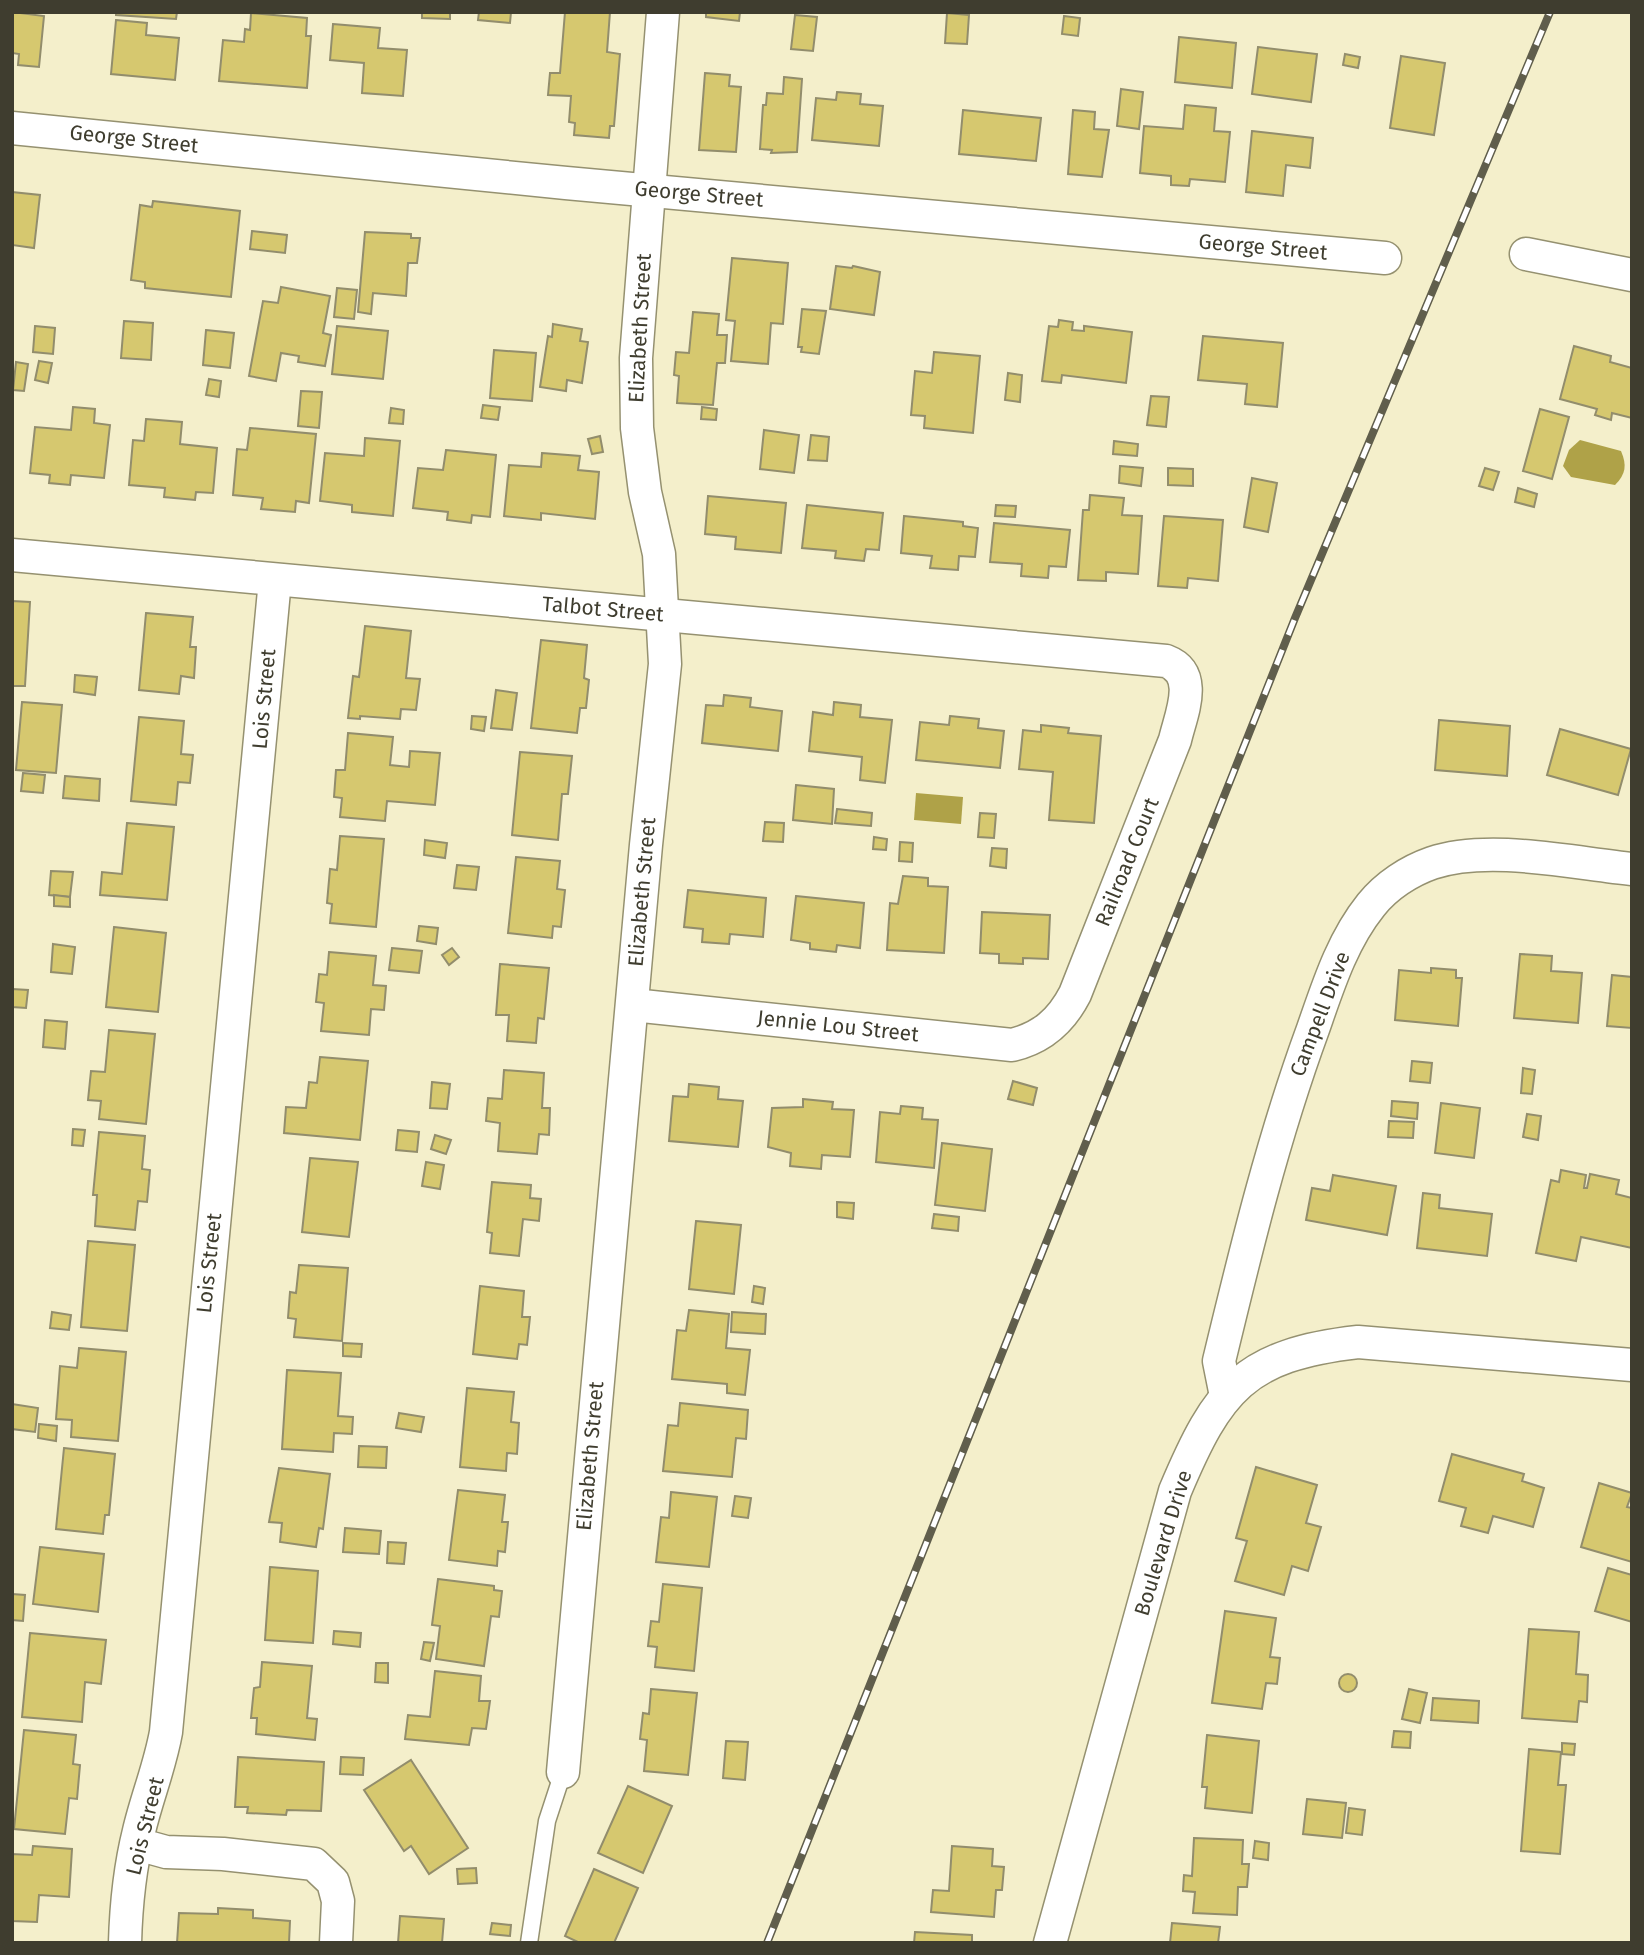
<svg xmlns="http://www.w3.org/2000/svg" width="1644" height="1955" font-family="'Fira Sans',sans-serif">
	<style>
		.water { fill: #afa248 }
		.building { fill: #d6c86f; stroke: #928d6c; stroke-width: 2 }
		.lines { fill: none; stroke-linecap: round; stroke-linejoin: round }
		.lane-casing { stroke: #959170; stroke-width: 19 }
		.street-casing { stroke: #959170; stroke-width: 35 }
		.lane { stroke: #fff; stroke-width: 16 }
		.street { stroke: #fff; stroke-width: 32 }
		.rail-casing { stroke: #605e4c; stroke-width: 8 }
		.rail { stroke: #fff; stroke-width: 5; stroke-dasharray: 16; stroke-linecap: butt }
		.labels { text-anchor: middle; dominant-baseline: central; stroke-width: 5; stroke-linejoin: round; paint-order: stroke }
		.street-label { font-size: 21px; fill: #3f3d2f; stroke: #fff }
	</style>
	<rect width="100%" height="100%" fill="#f4efcb"/>
	<!-- water -->
	<g class="water">
		<path d="M1580,440l41,11c6,14 5,23 -6,34l-44,-8 -8,-11 6,-16z"/>
		<polygon points="916,793 963,797 961,824 914,820"/>
	</g>
	<!-- building -->
	<g class="building">
		<polygon points="12,12 44,16 39,67 18,65 19,54 12,53"/>
		<polygon points="116,12 177,12 176,19 116,15"/>
		<polygon points="422,12 450,12 450,19 422,18"/>
		<polygon points="479,12 511,12 510,23 478,20"/>
		<polygon points="565,12 610,12 607,52 620,54 614,126 610,126 609,138 574,135 575,123 569,122 571,96 548,95 550,73 560,73"/>
		<polygon points="706,12 740,12 739,21 706,17"/>
		<polygon points="251,13 307,18 306,36 311,36 307,88 219,81 223,40 244,42 245,29 250,30"/>
		<polygon points="947,13 969,15 967,44 945,43"/>
		<polygon points="795,15 817,17 813,51 791,49"/>
		<polygon points="1064,16 1080,18 1078,36 1062,34"/>
		<polygon points="116,20 147,23 146,35 179,38 175,80 111,74"/>
		<polygon points="333,24 380,28 378,48 407,50 403,96 362,93 364,63 330,60"/>
		<polygon points="1179,37 1236,43 1232,88 1175,82"/>
		<polygon points="1258,47 1317,54 1311,102 1252,94"/>
		<polygon points="1345,54 1360,57 1358,68 1343,65"/>
		<polygon points="1401,56 1445,63 1434,135 1390,128"/>
		<polygon points="705,73 730,75 729,86 741,87 736,152 699,150"/>
		<polygon points="784,77 802,79 797,152 771,153 772,150 760,149 763,105 766,105 767,93 783,94"/>
		<polygon points="1121,89 1143,92 1139,129 1117,126"/>
		<polygon points="837,92 861,94 860,104 883,106 879,146 812,140 816,98 836,100"/>
		<polygon points="1185,105 1216,108 1214,131 1230,132 1225,182 1190,179 1189,186 1171,185 1171,176 1140,173 1144,126 1183,129"/>
		<polygon points="963,110 1041,118 1036,161 959,154"/>
		<polygon points="1073,110 1095,112 1094,129 1109,130 1102,177 1068,174"/>
		<polygon points="1252,131 1313,138 1310,168 1286,165 1283,196 1246,192"/>
		<polygon points="12,192 40,195 34,248 12,245"/>
		<polygon points="153,201 240,211 231,297 145,288 145,282 131,280 140,205 152,207"/>
		<polygon points="252,231 287,235 285,253 250,249"/>
		<polygon points="365,232 411,234 411,238 420,238 417,263 408,263 406,296 373,293 371,314 358,312"/>
		<polygon points="732,258 788,263 783,324 771,323 768,364 731,361 735,321 726,320"/>
		<polygon points="836,266 852,268 853,266 880,272 874,315 830,309"/>
		<polygon points="281,287 330,296 323,333 331,335 325,366 298,362 299,356 281,353 276,381 249,376 263,301 278,303"/>
		<polygon points="337,288 357,290 354,319 334,317"/>
		<polygon points="802,309 826,311 819,354 801,352 802,347 798,347"/>
		<polygon points="693,312 719,314 717,335 727,335 725,363 717,363 713,405 677,403 679,376 674,375 676,352 689,353"/>
		<polygon points="1059,320 1073,322 1072,330 1084,331 1084,326 1132,332 1126,383 1062,375 1061,383 1042,381 1049,326 1058,327"/>
		<polygon points="124,321 153,323 151,360 121,358"/>
		<polygon points="553,324 582,329 580,341 588,342 582,383 567,380 566,391 540,387 548,336 552,337"/>
		<polygon points="35,326 55,328 53,354 33,352"/>
		<polygon points="337,326 388,331 383,379 332,374"/>
		<polygon points="206,330 234,333 230,368 203,365"/>
		<polygon points="1203,336 1283,343 1277,407 1245,404 1247,384 1198,380"/>
		<polygon points="1574,346 1611,356 1610,362 1632,368 1632,418 1612,413 1611,420 1595,415 1597,409 1560,399"/>
		<polygon points="494,350 536,353 532,401 490,398"/>
		<polygon points="934,352 980,356 973,433 924,428 925,416 911,415 915,371 932,373"/>
		<polygon points="39,361 52,363 48,383 35,380"/>
		<polygon points="16,362 28,364 24,391 13,390"/>
		<polygon points="1008,373 1022,375 1020,402 1005,400"/>
		<polygon points="209,379 221,381 219,397 206,395"/>
		<polygon points="301,391 322,392 319,428 298,426"/>
		<polygon points="1151,396 1169,397 1166,427 1147,425"/>
		<polygon points="483,405 500,407 498,420 481,418"/>
		<polygon points="73,407 95,409 94,423 110,425 104,478 71,475 70,485 49,483 50,475 30,473 35,427 71,430"/>
		<polygon points="702,407 717,409 716,420 701,419"/>
		<polygon points="391,408 404,410 403,424 389,423"/>
		<polygon points="1540,409 1569,417 1552,479 1523,471"/>
		<polygon points="146,419 182,422 180,444 217,448 213,493 196,492 195,500 164,497 165,488 129,485 133,440 144,441"/>
		<polygon points="250,428 316,434 309,503 296,501 295,512 261,509 263,498 233,495 237,449 247,450"/>
		<polygon points="764,430 799,435 794,473 760,469"/>
		<polygon points="811,435 829,437 827,461 808,460"/>
		<polygon points="600,436 603,452 592,454 588,439"/>
		<polygon points="365,438 400,441 393,516 352,512 352,505 320,501 325,453 364,456"/>
		<polygon points="1114,441 1138,444 1137,456 1113,454"/>
		<polygon points="446,450 496,455 490,517 472,515 471,523 447,520 448,512 413,508 418,468 443,470"/>
		<polygon points="542,453 580,456 578,470 599,472 595,519 541,513 541,520 504,516 509,465 541,467"/>
		<polygon points="1120,466 1143,468 1141,486 1119,483"/>
		<polygon points="1168,468 1193,469 1193,486 1168,485"/>
		<polygon points="1485,468 1499,472 1493,490 1479,486"/>
		<polygon points="1252,478 1277,483 1268,532 1244,527"/>
		<polygon points="1518,488 1537,494 1534,507 1515,502"/>
		<polygon points="1090,495 1124,498 1122,515 1142,516 1138,574 1106,572 1106,581 1078,580 1083,510 1089,510"/>
		<polygon points="708,496 786,503 781,553 735,549 736,537 705,534"/>
		<polygon points="807,505 883,513 879,550 866,549 864,561 835,558 836,551 802,548"/>
		<polygon points="996,505 1016,506 1015,517 995,516"/>
		<polygon points="904,516 963,522 963,526 978,528 975,557 959,556 958,570 930,568 932,556 901,553"/>
		<polygon points="1164,516 1223,520 1218,581 1188,578 1187,588 1158,586"/>
		<polygon points="994,523 1070,530 1066,567 1049,566 1048,578 1021,576 1022,564 990,562"/>
		<polygon points="12,601 30,602 25,686 12,686"/>
		<polygon points="146,613 193,617 190,647 196,647 194,678 181,676 179,694 139,690"/>
		<polygon points="365,626 411,631 406,678 420,679 416,710 401,709 400,719 360,716 360,719 348,718 353,676 359,677"/>
		<polygon points="541,640 587,645 584,678 589,680 586,708 580,708 577,733 531,728"/>
		<polygon points="75,675 97,677 95,695 74,692"/>
		<polygon points="496,690 517,693 512,730 491,728"/>
		<polygon points="724,695 751,698 750,707 782,711 778,751 702,743 706,705 723,706"/>
		<polygon points="22,702 62,705 56,773 16,770"/>
		<polygon points="834,702 861,705 860,717 892,720 885,783 860,780 862,757 809,751 813,712 833,715"/>
		<polygon points="472,716 486,717 484,731 471,729"/>
		<polygon points="950,716 979,719 978,728 1004,731 1000,768 916,760 920,722 949,725"/>
		<polygon points="139,717 184,721 181,754 193,755 190,783 178,782 176,805 131,801"/>
		<polygon points="1439,720 1510,726 1507,776 1435,770"/>
		<polygon points="1041,725 1069,728 1068,733 1101,736 1094,823 1049,820 1053,772 1019,769 1023,730 1041,732"/>
		<polygon points="1560,729 1631,749 1618,795 1547,775"/>
		<polygon points="348,733 393,737 390,765 409,767 410,751 440,753 435,805 387,801 385,821 340,817 342,798 334,797 336,770 345,770"/>
		<polygon points="520,752 572,756 568,794 562,794 558,840 512,835"/>
		<polygon points="23,773 45,775 43,793 21,791"/>
		<polygon points="65,776 100,779 99,801 63,798"/>
		<polygon points="796,785 834,789 832,824 793,820"/>
		<polygon points="837,809 872,813 871,826 835,823"/>
		<polygon points="980,813 996,814 994,838 978,837"/>
		<polygon points="765,822 784,823 783,842 763,841"/>
		<polygon points="127,823 174,827 167,900 100,895 102,872 122,874"/>
		<polygon points="340,836 384,839 376,927 330,923 332,904 327,903 330,869 337,870"/>
		<polygon points="874,837 887,839 886,850 873,849"/>
		<polygon points="425,840 447,843 445,858 424,855"/>
		<polygon points="900,842 913,843 912,862 899,861"/>
		<polygon points="992,848 1007,849 1006,868 990,866"/>
		<polygon points="516,857 560,861 557,889 565,890 561,927 553,926 552,938 508,933"/>
		<polygon points="457,865 479,867 476,890 454,888"/>
		<polygon points="51,871 73,872 70,897 49,895"/>
		<polygon points="903,876 928,878 928,886 948,887 944,953 887,950 890,903 898,904"/>
		<polygon points="688,890 766,898 763,937 730,934 729,944 702,942 703,929 684,927"/>
		<polygon points="54,895 70,897 70,907 54,906"/>
		<polygon points="796,896 864,903 860,948 837,945 836,952 810,949 810,943 791,940"/>
		<polygon points="982,912 1050,915 1048,959 1023,958 1023,964 999,963 999,954 980,953"/>
		<polygon points="419,926 438,928 436,944 417,941"/>
		<polygon points="114,927 166,933 158,1012 106,1007"/>
		<polygon points="53,944 75,947 72,974 51,972"/>
		<polygon points="392,948 422,951 419,973 389,970"/>
		<polygon points="452,948 459,957 449,965 442,955"/>
		<polygon points="329,952 376,956 373,985 386,986 384,1010 371,1009 369,1035 321,1031 324,1003 316,1002 319,974 327,975"/>
		<polygon points="1520,954 1552,956 1551,971 1582,973 1578,1023 1514,1018"/>
		<polygon points="500,964 549,968 544,1019 538,1018 536,1043 507,1041 509,1015 496,1015"/>
		<polygon points="1431,968 1456,970 1456,978 1462,978 1458,1026 1395,1020 1399,970 1431,973"/>
		<polygon points="1612,975 1632,977 1632,1028 1607,1026"/>
		<polygon points="12,989 28,990 26,1008 12,1007"/>
		<polygon points="45,1020 67,1022 65,1049 43,1047"/>
		<polygon points="109,1030 155,1034 146,1124 99,1119 101,1101 88,1100 91,1071 105,1072"/>
		<polygon points="320,1057 368,1061 360,1140 284,1133 286,1107 306,1108 309,1082 317,1083"/>
		<polygon points="1412,1061 1432,1063 1430,1083 1410,1081"/>
		<polygon points="1523,1068 1535,1070 1532,1094 1521,1093"/>
		<polygon points="504,1070 544,1073 542,1108 550,1108 549,1135 539,1134 537,1154 498,1151 500,1123 486,1121 488,1098 502,1099"/>
		<polygon points="1013,1081 1037,1088 1033,1105 1008,1099"/>
		<polygon points="432,1082 450,1084 447,1109 430,1108"/>
		<polygon points="689,1084 719,1087 718,1099 743,1101 738,1147 669,1141 673,1096 688,1097"/>
		<polygon points="803,1099 833,1102 832,1109 854,1110 850,1157 822,1155 821,1169 790,1166 791,1153 768,1147 772,1108 803,1107"/>
		<polygon points="1392,1101 1418,1103 1417,1119 1391,1116"/>
		<polygon points="1441,1103 1480,1108 1474,1158 1435,1153"/>
		<polygon points="901,1106 923,1108 922,1119 938,1120 934,1168 876,1162 880,1112 900,1114"/>
		<polygon points="1527,1114 1541,1116 1538,1140 1523,1137"/>
		<polygon points="1389,1121 1414,1122 1413,1138 1388,1137"/>
		<polygon points="73,1129 85,1130 83,1146 72,1145"/>
		<polygon points="398,1130 419,1132 417,1152 396,1150"/>
		<polygon points="99,1132 145,1136 142,1169 150,1170 147,1202 138,1201 135,1230 95,1226 97,1195 93,1195"/>
		<polygon points="435,1135 451,1140 446,1154 431,1149"/>
		<polygon points="942,1143 992,1149 985,1211 935,1205"/>
		<polygon points="310,1158 358,1162 349,1237 302,1232"/>
		<polygon points="426,1162 444,1165 440,1189 422,1186"/>
		<polygon points="1561,1170 1586,1175 1584,1188 1587,1188 1590,1174 1619,1180 1616,1194 1632,1198 1632,1248 1581,1237 1576,1261 1536,1253 1551,1180 1559,1182"/>
		<polygon points="1333,1175 1396,1186 1387,1235 1306,1220 1312,1188 1330,1191"/>
		<polygon points="492,1182 531,1185 530,1198 541,1199 539,1221 523,1219 519,1256 490,1253 492,1233 487,1232"/>
		<polygon points="1423,1193 1440,1195 1439,1208 1492,1214 1487,1256 1417,1248"/>
		<polygon points="837,1202 854,1203 853,1219 837,1217"/>
		<polygon points="934,1214 959,1217 958,1231 932,1228"/>
		<polygon points="696,1221 741,1225 734,1294 689,1289"/>
		<polygon points="88,1241 135,1245 127,1331 81,1327"/>
		<polygon points="299,1265 348,1268 342,1341 294,1337 296,1319 288,1318 290,1292 296,1293"/>
		<polygon points="480,1286 524,1291 522,1317 530,1317 527,1345 519,1344 517,1359 473,1354"/>
		<polygon points="754,1286 765,1288 763,1304 752,1302"/>
		<polygon points="689,1310 729,1314 726,1348 750,1350 745,1395 727,1393 727,1384 672,1379 677,1330 686,1331"/>
		<polygon points="52,1312 71,1315 69,1330 50,1328"/>
		<polygon points="732,1312 766,1314 765,1334 731,1332"/>
		<polygon points="343,1343 362,1344 361,1357 343,1356"/>
		<polygon points="79,1348 126,1352 118,1441 71,1437 72,1420 56,1419 60,1366 77,1368"/>
		<polygon points="287,1370 341,1373 338,1416 353,1417 352,1434 334,1433 333,1452 282,1449"/>
		<polygon points="467,1388 514,1392 511,1422 519,1423 517,1454 507,1453 506,1471 460,1467"/>
		<polygon points="680,1403 748,1410 746,1439 736,1438 732,1477 663,1471 668,1425 678,1426"/>
		<polygon points="12,1404 38,1408 35,1432 12,1429"/>
		<polygon points="399,1413 424,1417 421,1432 396,1428"/>
		<polygon points="39,1424 57,1426 56,1441 38,1438"/>
		<polygon points="359,1446 387,1447 386,1468 358,1467"/>
		<polygon points="64,1448 115,1454 109,1515 105,1515 103,1534 56,1529"/>
		<polygon points="1452,1454 1524,1474 1522,1481 1544,1488 1533,1527 1493,1516 1488,1533 1461,1526 1466,1508 1439,1501"/>
		<polygon points="1256,1467 1317,1485 1306,1523 1321,1527 1308,1571 1292,1566 1284,1595 1235,1581 1247,1541 1236,1538"/>
		<polygon points="279,1468 330,1474 323,1529 319,1528 316,1547 280,1542 282,1523 269,1522"/>
		<polygon points="1599,1483 1632,1493 1627,1507 1632,1508 1632,1562 1581,1547"/>
		<polygon points="458,1490 505,1495 502,1522 508,1522 505,1552 498,1551 497,1566 449,1560"/>
		<polygon points="671,1492 717,1497 709,1567 656,1562 661,1517 669,1518"/>
		<polygon points="735,1496 751,1498 748,1518 732,1516"/>
		<polygon points="345,1528 381,1531 379,1554 343,1552"/>
		<polygon points="388,1542 406,1543 404,1564 387,1563"/>
		<polygon points="40,1547 104,1554 98,1612 33,1604"/>
		<polygon points="270,1567 318,1571 313,1643 265,1640"/>
		<polygon points="1608,1568 1632,1575 1632,1622 1595,1611"/>
		<polygon points="438,1579 494,1586 494,1590 502,1591 499,1617 491,1616 484,1666 436,1659 440,1626 432,1625"/>
		<polygon points="663,1584 702,1588 694,1671 655,1667 657,1647 648,1646 651,1621 659,1622"/>
		<polygon points="12,1594 25,1595 23,1621 12,1620"/>
		<polygon points="1225,1611 1276,1618 1270,1657 1280,1658 1277,1684 1266,1683 1262,1709 1212,1703"/>
		<polygon points="1529,1629 1579,1632 1576,1674 1588,1675 1587,1702 1579,1701 1577,1722 1522,1718"/>
		<polygon points="334,1631 361,1633 360,1647 333,1644"/>
		<polygon points="30,1633 106,1640 101,1684 85,1682 82,1722 22,1717"/>
		<polygon points="424,1642 434,1643 430,1661 421,1659"/>
		<polygon points="262,1662 312,1666 307,1718 317,1719 315,1740 256,1734 257,1718 251,1718 254,1688 260,1687"/>
		<polygon points="376,1663 388,1663 388,1683 375,1682"/>
		<polygon points="435,1671 481,1676 479,1701 490,1701 486,1729 472,1728 469,1745 405,1739 408,1715 430,1717"/>
		<circle cx="1348" cy="1683" r="9"/>
		<polygon points="651,1689 697,1693 688,1775 644,1771 647,1740 640,1739 643,1713 649,1714"/>
		<polygon points="1409,1689 1427,1693 1420,1723 1402,1719"/>
		<polygon points="1433,1698 1479,1701 1478,1723 1431,1720"/>
		<polygon points="24,1730 76,1735 73,1764 80,1765 77,1799 69,1798 65,1834 14,1829"/>
		<polygon points="1394,1731 1411,1732 1410,1748 1392,1747"/>
		<polygon points="1207,1735 1259,1741 1252,1813 1205,1808 1207,1787 1202,1787"/>
		<polygon points="726,1741 748,1742 745,1780 723,1778"/>
		<polygon points="1562,1743 1575,1744 1574,1755 1562,1754"/>
		<polygon points="1529,1749 1561,1752 1558,1785 1566,1785 1560,1854 1521,1851"/>
		<polygon points="238,1757 324,1762 321,1811 287,1810 286,1815 247,1813 248,1807 235,1807"/>
		<polygon points="341,1757 364,1758 363,1775 340,1774"/>
		<polygon points="411,1760 468,1848 429,1874 411,1846 404,1851 364,1790"/>
		<polygon points="628,1786 672,1806 643,1873 598,1853"/>
		<polygon points="1307,1799 1346,1803 1342,1838 1303,1834"/>
		<polygon points="1349,1808 1365,1810 1362,1835 1346,1833"/>
		<polygon points="1194,1838 1243,1840 1242,1864 1249,1864 1247,1887 1238,1887 1237,1915 1193,1913 1195,1892 1183,1891 1184,1875 1192,1876"/>
		<polygon points="1255,1841 1269,1843 1268,1860 1253,1858"/>
		<polygon points="33,1846 72,1849 69,1897 39,1895 37,1922 12,1921 12,1854 32,1855"/>
		<polygon points="952,1846 993,1849 992,1866 1004,1867 1002,1890 996,1890 994,1917 931,1912 933,1890 949,1891"/>
		<polygon points="476,1868 477,1883 458,1884 457,1869"/>
		<polygon points="594,1869 638,1888 614,1943 580,1943 565,1936"/>
		<polygon points="218,1908 253,1910 253,1918 290,1921 289,1943 177,1943 179,1913 218,1914"/>
		<polygon points="400,1916 444,1919 442,1943 398,1943"/>
		<polygon points="492,1923 511,1925 510,1936 490,1934"/>
		<polygon points="1172,1923 1220,1927 1218,1943 1170,1943"/>
		<polygon points="915,1932 972,1935 972,1943 914,1943"/>
	</g>
	<g class="lines">
		<defs>
			<polyline id="lane" points="529,1943 547,1821 563,1772"/>
			<g id="street">
				<polyline points="12,128 566,183 1385,258"/>
				<polyline points="1526,254 1632,275"/>
				<path d="M12,555l1154,106c34,13 15,53 9,79l-100,254c-14,27 -33,44 -63,51l-379,-40"/>
				<path d="M1226,1396l-7,-35c27,-112 54,-223 94,-332 15,-43 29,-88 58,-124 15,-19 38,-34 61,-42 57,-19 140,0 200,6"/>
				<polyline points="563,1772 646,845 665,664 659,554 645,492 637,428 636,358 663,12"/>
				<polyline points="137,1844 166,1852 223,1854 314,1864 333,1882 338,1901 336,1943"/>
				<path d="M125,1943c1,-37 5,-76 14,-112 8,-34 21,-65 27,-99l109,-1152"/>
				<path d="M1050,1943l125,-452c43,-102 69,-136 183,-149l274,23"/>
			</g>
		</defs>
		<!-- lane casing -->
		<use href="#lane" class="lane-casing"/>
		<!-- street casing -->
		<use href="#street" class="street-casing"/>
		<!-- lane -->
		<use href="#lane" class="lane"/>
		<!-- street -->
		<use href="#street" class="street"/>
		<defs>
			<polyline id="rail" points="767,1943 1295,618 1550,12"/>
		</defs>
		<!-- rail casing -->
		<use href="#rail" class="rail-casing"/>
		<!-- rail -->
		<use href="#rail" class="rail"/>
	</g>
	<g class="labels">
		<!-- street labels -->
		<g class="street-label">
			<text transform="translate(134 139) rotate(6)">George Street</text>
			<text transform="translate(699 194) rotate(5)">George Street</text>
			<text transform="translate(1263 247) rotate(5)">George Street</text>
			<text transform="translate(640 328) rotate(-87)">Elizabeth Street</text>
			<text transform="translate(603 609) rotate(5)">Talbot Street</text>
			<text transform="translate(264 699) rotate(-85)">Lois Street</text>
			<text transform="translate(1127 862) rotate(-68)">Railroad Court</text>
			<text transform="translate(642 892) rotate(-85)">Elizabeth Street</text>
			<text transform="translate(1320 1014) rotate(-69)">Campell Drive</text>
			<text transform="translate(838 1026) rotate(6)">Jennie Lou Street</text>
			<text transform="translate(209 1263) rotate(-84)">Lois Street</text>
			<text transform="translate(590 1456) rotate(-85)">Elizabeth Street</text>
			<text transform="translate(1163 1543) rotate(-73)">Boulevard Drive</text>
			<text transform="translate(145 1826) rotate(-76)">Lois Street</text>
		</g>
	</g>
	<!-- border -->
	<rect width="1644" height="1955" fill="none" stroke="#3f3d2f" stroke-width="28"/>
</svg>
